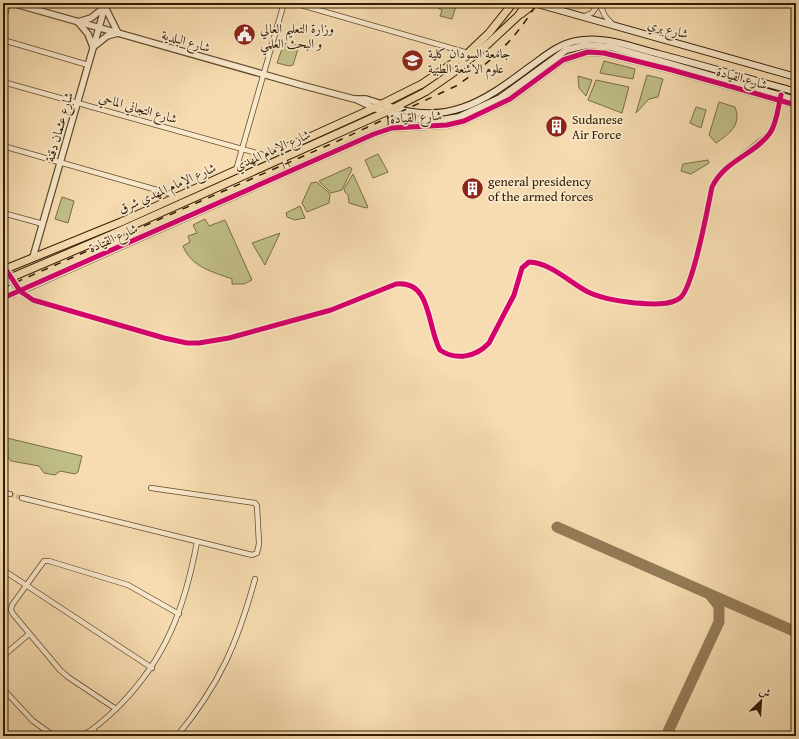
<svg xmlns="http://www.w3.org/2000/svg" width="799" height="739" font-family="'Gentium Book Plus',Amiri,serif">
	<style>
		.green { fill: #c1bf88; stroke: #796e44 }
		.lines { fill: none; stroke-linecap: round; stroke-linejoin: round }
		.taxiway { stroke: #947c58; stroke-width: 11 }
		.minor-tunnel { stroke: #cfb68d; stroke-width: 4.5; stroke-dasharray: 4.5 2; stroke-linecap: butt }
		.minor-casing { stroke: #624c2c; stroke-width: 6 }
		.tertiary-casing { stroke: #624c2c; stroke-width: 8 }
		.secondary-casing { stroke: #311c00; stroke-width: 8 }
		.primary-casing { stroke: #311c00; stroke-width: 9 }
		.minor { stroke: #f9e8cc; stroke-width: 4.5 }
		.tertiary { stroke: #f9e8cc; stroke-width: 5.5 }
		.secondary { stroke: #f9e8cc; stroke-width: 6 }
		.primary { stroke: #f6dcb0; stroke-width: 7 }
		.rail { stroke: #311c00; stroke-width: 1.5; stroke-dasharray: 7 7; stroke-linecap: butt }
		.cycleway-casing { stroke: #f9e8cc; stroke-width: 8 }
		.cycleway { stroke: #d6006c; stroke-width: 5 }
		.labels { text-anchor: middle; dominant-baseline: central; stroke-width: 3.5; stroke-linejoin: round; paint-order: stroke }
		.poi-label { font-size: 13px; fill: #311c00; stroke: #f9e8cc; text-anchor: start }
		.street-label { font-size: 13px; fill: #311c00; stroke: #f9e8cc }
	</style>
	<rect width="100%" height="100%" fill="#f6dcb0"/>
	<filter id="stains"><feTurbulence type="fractalNoise" baseFrequency=".005" numOctaves="4"/><feColorMatrix values="0 0 0 0 .2 0 0 0 0 .09 0 0 0 0 .02 0 0 0 .5 -.17"/></filter>
	<radialGradient id="worn" r=".72"><stop offset=".6" stop-color="#630" stop-opacity="0"/><stop offset="1" stop-color="#630" stop-opacity=".3"/></radialGradient>
	<!-- green -->
	<g class="green">
		<polygon points="439,3 457,3 452,19 440,16 442,10 438,8"/>
		<polygon points="286,43 297,45 298,49 293,65 289,66 277,63 283,46"/>
		<polygon points="604,61 635,69 633,79 600,73"/>
		<polygon points="647,75 663,79 658,97 649,99 636,113"/>
		<polygon points="578,76 592,80 586,96 579,88"/>
		<polygon points="596,80 629,87 622,113 588,100"/>
		<path d="M719,102l16,5c7,18 -6,27 -19,36l-7,-8z"/>
		<polygon points="696,107 706,110 701,128 690,123"/>
		<polygon points="378,154 388,172 373,178 365,160"/>
		<polygon points="708,160 709,163 691,174 681,171 683,164"/>
		<polygon points="350,167 352,169 342,190 331,193 319,181"/>
		<polygon points="353,174 368,207 366,208 349,203 348,195 345,192 344,189"/>
		<polygon points="317,182 330,194 329,203 307,212 302,203 311,183"/>
		<polygon points="62,197 74,201 68,223 55,219"/>
		<polygon points="300,206 305,218 295,220 287,217 286,213"/>
		<path d="M205,219l4,7 16,-6 27,60 -8,4h-12v-5c-19,-7 -41,-12 -49,-33l7,-4 -2,-6 9,-3 -4,-8z"/>
		<polygon points="280,233 265,265 252,243"/>
		<polygon points="7,438 82,456 78,472 75,474 60,471 55,475 44,473 39,466 11,461 8,457"/>
	</g>
	<g class="lines">
		<!-- taxiway -->
		<g class="taxiway">
			<polyline points="557,527 796,632"/>
			<polyline points="666,736 719,622 719,606 711,596"/>
		</g>
		<!-- minor-tunnel -->
		<polyline class="minor-tunnel" points="10,494 22,498"/>
		<defs>
			<g id="minor">
				<polyline points="294,3 468,53"/>
				<polyline points="599,3 605,16 613,25"/>
				<polyline points="582,17 592,13 599,3"/>
				<polyline points="3,23 8,3"/>
				<polyline points="3,40 88,65"/>
				<polyline points="3,82 267,156"/>
				<polyline points="3,146 178,196"/>
				<polyline points="283,157 289,172"/>
				<polyline points="236,170 284,3"/>
				<polyline points="3,213 43,224"/>
				<path d="M3,298l17,-7 13,9 131,38 23,5h12l30,-5 102,-28 65,-26c36,-4 31,43 44,66 16,11 36,7 49,-7l25,-48 8,-27 7,-6c22,1 40,20 59,30 15,7 31,9 47,11 13,1 35,3 45,-5 13,-9 28,-92 32,-111 10,-21 31,-30 47,-45 4,-3 9,-6 12,-11 6,-9 7,-22 9,-33"/>
				<polyline points="3,493 10,494"/>
				<polyline points="22,498 252,555 257,553 259,544 257,506 255,503 151,488"/>
				<polyline points="3,570 152,668"/>
				<polyline points="3,656 29,634"/>
				<polyline points="3,689 33,721 54,736"/>
				<polyline points="116,709 68,677 60,670 13,614 11,610 12,605 44,561 49,561 128,585 179,614"/>
				<polyline points="93,730 98,736"/>
				<path d="M82,736c14,-8 26,-19 38,-31 47,-48 65,-99 77,-163"/>
				<path d="M177,736c43,-52 60,-92 78,-157"/>
			</g>
			<g id="tertiary">
				<polyline points="12,3 301,85 354,99 366,99 382,104"/>
				<polygon points="105,7 118,33 107,36 93,47 88,34 78,22 91,18"/>
				<polyline points="355,99 374,108"/>
				<polyline points="33,257 106,3"/>
				<polyline points="3,265 20,291 374,134 392,128 447,125 464,121 510,99 563,60 588,52 604,53 672,70 796,105"/>
				<polyline points="3,277 13,294"/>
			</g>
			<g id="secondary">
				<polyline points="534,3 796,77"/>
				<path d="M382,104c63,24 100,-1 149,-38 14,-10 28,-22 45,-25 27,-6 56,6 83,13 46,12 91,25 137,38"/>
				<polyline points="374,108 411,119 441,120 459,117 500,98 566,50 587,45 611,47 796,100"/>
				<polyline points="391,114 392,128"/>
			</g>
			<g id="primary">
				<polyline points="521,14 535,3"/>
				<polyline points="3,270 121,222 374,108 422,84 468,53 489,33 513,3"/>
				<polyline points="3,281 113,234 386,112 425,92 454,72 489,43 518,16 527,3"/>
			</g>
		</defs>
		<!-- minor casing -->
		<use href="#minor" class="minor-casing"/>
		<!-- tertiary casing -->
		<use href="#tertiary" class="tertiary-casing"/>
		<!-- secondary casing -->
		<use href="#secondary" class="secondary-casing"/>
		<!-- primary casing -->
		<use href="#primary" class="primary-casing"/>
		<!-- minor -->
		<use href="#minor" class="minor"/>
		<!-- tertiary -->
		<use href="#tertiary" class="tertiary"/>
		<!-- secondary -->
		<use href="#secondary" class="secondary"/>
		<!-- primary -->
		<use href="#primary" class="primary"/>
		<!-- rail -->
		<path class="rail" d="M3,288l337,-148 116,-54c33,-22 61,-48 81,-83"/>
		<defs>
			<g id="cycleway">
				<path d="M3,265l17,26 13,9 131,38 23,5h12l30,-5 102,-28 65,-26c36,-4 31,43 44,66 16,11 36,7 49,-7l25,-48 8,-27 7,-6c22,1 40,20 59,30 15,7 31,9 47,11 13,1 35,3 45,-5 13,-9 28,-92 32,-111 13,-27 42,-32 58,-54 7,-10 8,-26 11,-38"/>
				<polyline points="3,298 374,134 392,128 447,125 464,121 510,99 563,60 588,52 604,53 672,70 796,105"/>
			</g>
		</defs>
		<!-- cycleway casing -->
		<use href="#cycleway" class="cycleway-casing"/>
		<!-- cycleway -->
		<use href="#cycleway" class="cycleway"/>
	</g>
	<!-- icons -->
	<defs>
		<symbol id="civic-disc" viewBox="-11 -11 22 22"><circle r="9.5" fill="#8f2418" stroke="#f9e8cc"/><path d="M-.6-6.5H3V-4.5H.6V-3L4-1V1h2V6H-6V1h2V-1L-.6-3ZM-1.2 2.5V6h2.4V2.5Z" fill="#fff"/></symbol>
		<symbol id="university-disc" viewBox="-11 -11 22 22"><circle r="9.5" fill="#8f2418" stroke="#f9e8cc"/><path d="M0-5L7-2L0 1L-7-2ZM-4 1L0 2.5L4 1V4Q0 6-4 4Z" fill="#fff"/></symbol>
		<symbol id="building-disc" viewBox="-11 -11 22 22"><circle r="9.5" fill="#8f2418" stroke="#f9e8cc"/><path d="M-4-6H4V6H1V3H-1V6H-4ZM-2.5-4.3h1.7v1.8h-1.7ZM.8-4.3h1.7v1.8H.8ZM-2.5-1h1.7V.8h-1.7ZM.8-1h1.7V.8H.8Z" fill="#fff"/></symbol>
	</defs>
	<g fill-rule="evenodd">
		<use href="#civic-disc" x="232" y="22" width="25" height="25"/>
		<use href="#university-disc" x="400" y="48" width="25" height="25"/>
		<use href="#building-disc" x="544" y="114" width="25" height="25"/>
		<use href="#building-disc" x="460" y="176" width="25" height="25"/>
	</g>
	<g class="labels">
		<!-- poi labels -->
		<g class="poi-label">
			<text x="260" y="28">وزارة التعليم العالي<tspan x="260" dy="15">و البحث العلمي</tspan></text>
			<text x="428" y="53">جامعة السودان كلية<tspan x="428" dy="15">علوم الاشعة الطبية</tspan></text>
			<text x="572" y="119">Sudanese<tspan x="572" dy="15">Air Force</tspan></text>
			<text x="488" y="181">general presidency<tspan x="488" dy="15">of the armed forces</tspan></text>
		</g>
		<!-- street labels -->
		<g class="street-label">
			<text transform="translate(668 29) rotate(15)">شارع بري</text>
			<text transform="translate(186 41) rotate(16)">شارع البلدية</text>
			<text transform="translate(742 78) rotate(16)">شارع القيادة</text>
			<text transform="translate(138 108) rotate(16)">شارع التجاني الماحي</text>
			<text transform="translate(416 117) rotate(-4)">شارع القيادة</text>
			<text transform="translate(59 127) rotate(-74)">شارع عثمان دقنة</text>
			<text transform="translate(272 150) rotate(-24)">شارع الإمام المهدي</text>
			<text transform="translate(167 188) rotate(-24)">شارع الإمام المهدي شرق</text>
			<text transform="translate(113 238) rotate(-24)">شارع القيادة</text>
		</g>
	</g>
	<!-- margin -->
	<rect width="799" height="739" fill="none" stroke="#f6dcb0" stroke-width="16"/>
	<rect x="4" y="4" width="791" height="731" fill="none" stroke="#311c00" stroke-width="2"/>
	<rect x="8" y="8" width="783" height="723" fill="none" stroke="#311c00"/>
	<!-- north arrow -->
	<g transform="translate(761 701) rotate(25)" stroke="#f9e8cc" stroke-width="3" paint-order="stroke">
	<path d="M0-3L7 15L0 10L-7 15Z" fill="#311c00"/>
	<text y="-6" font-size="11" font-weight="bold" text-anchor="middle" fill="#311c00">ش</text>
	</g>
	<rect width="100%" height="100%" filter="url(#stains)"/>
	<rect width="100%" height="100%" fill="url(#worn)"/>
</svg>
